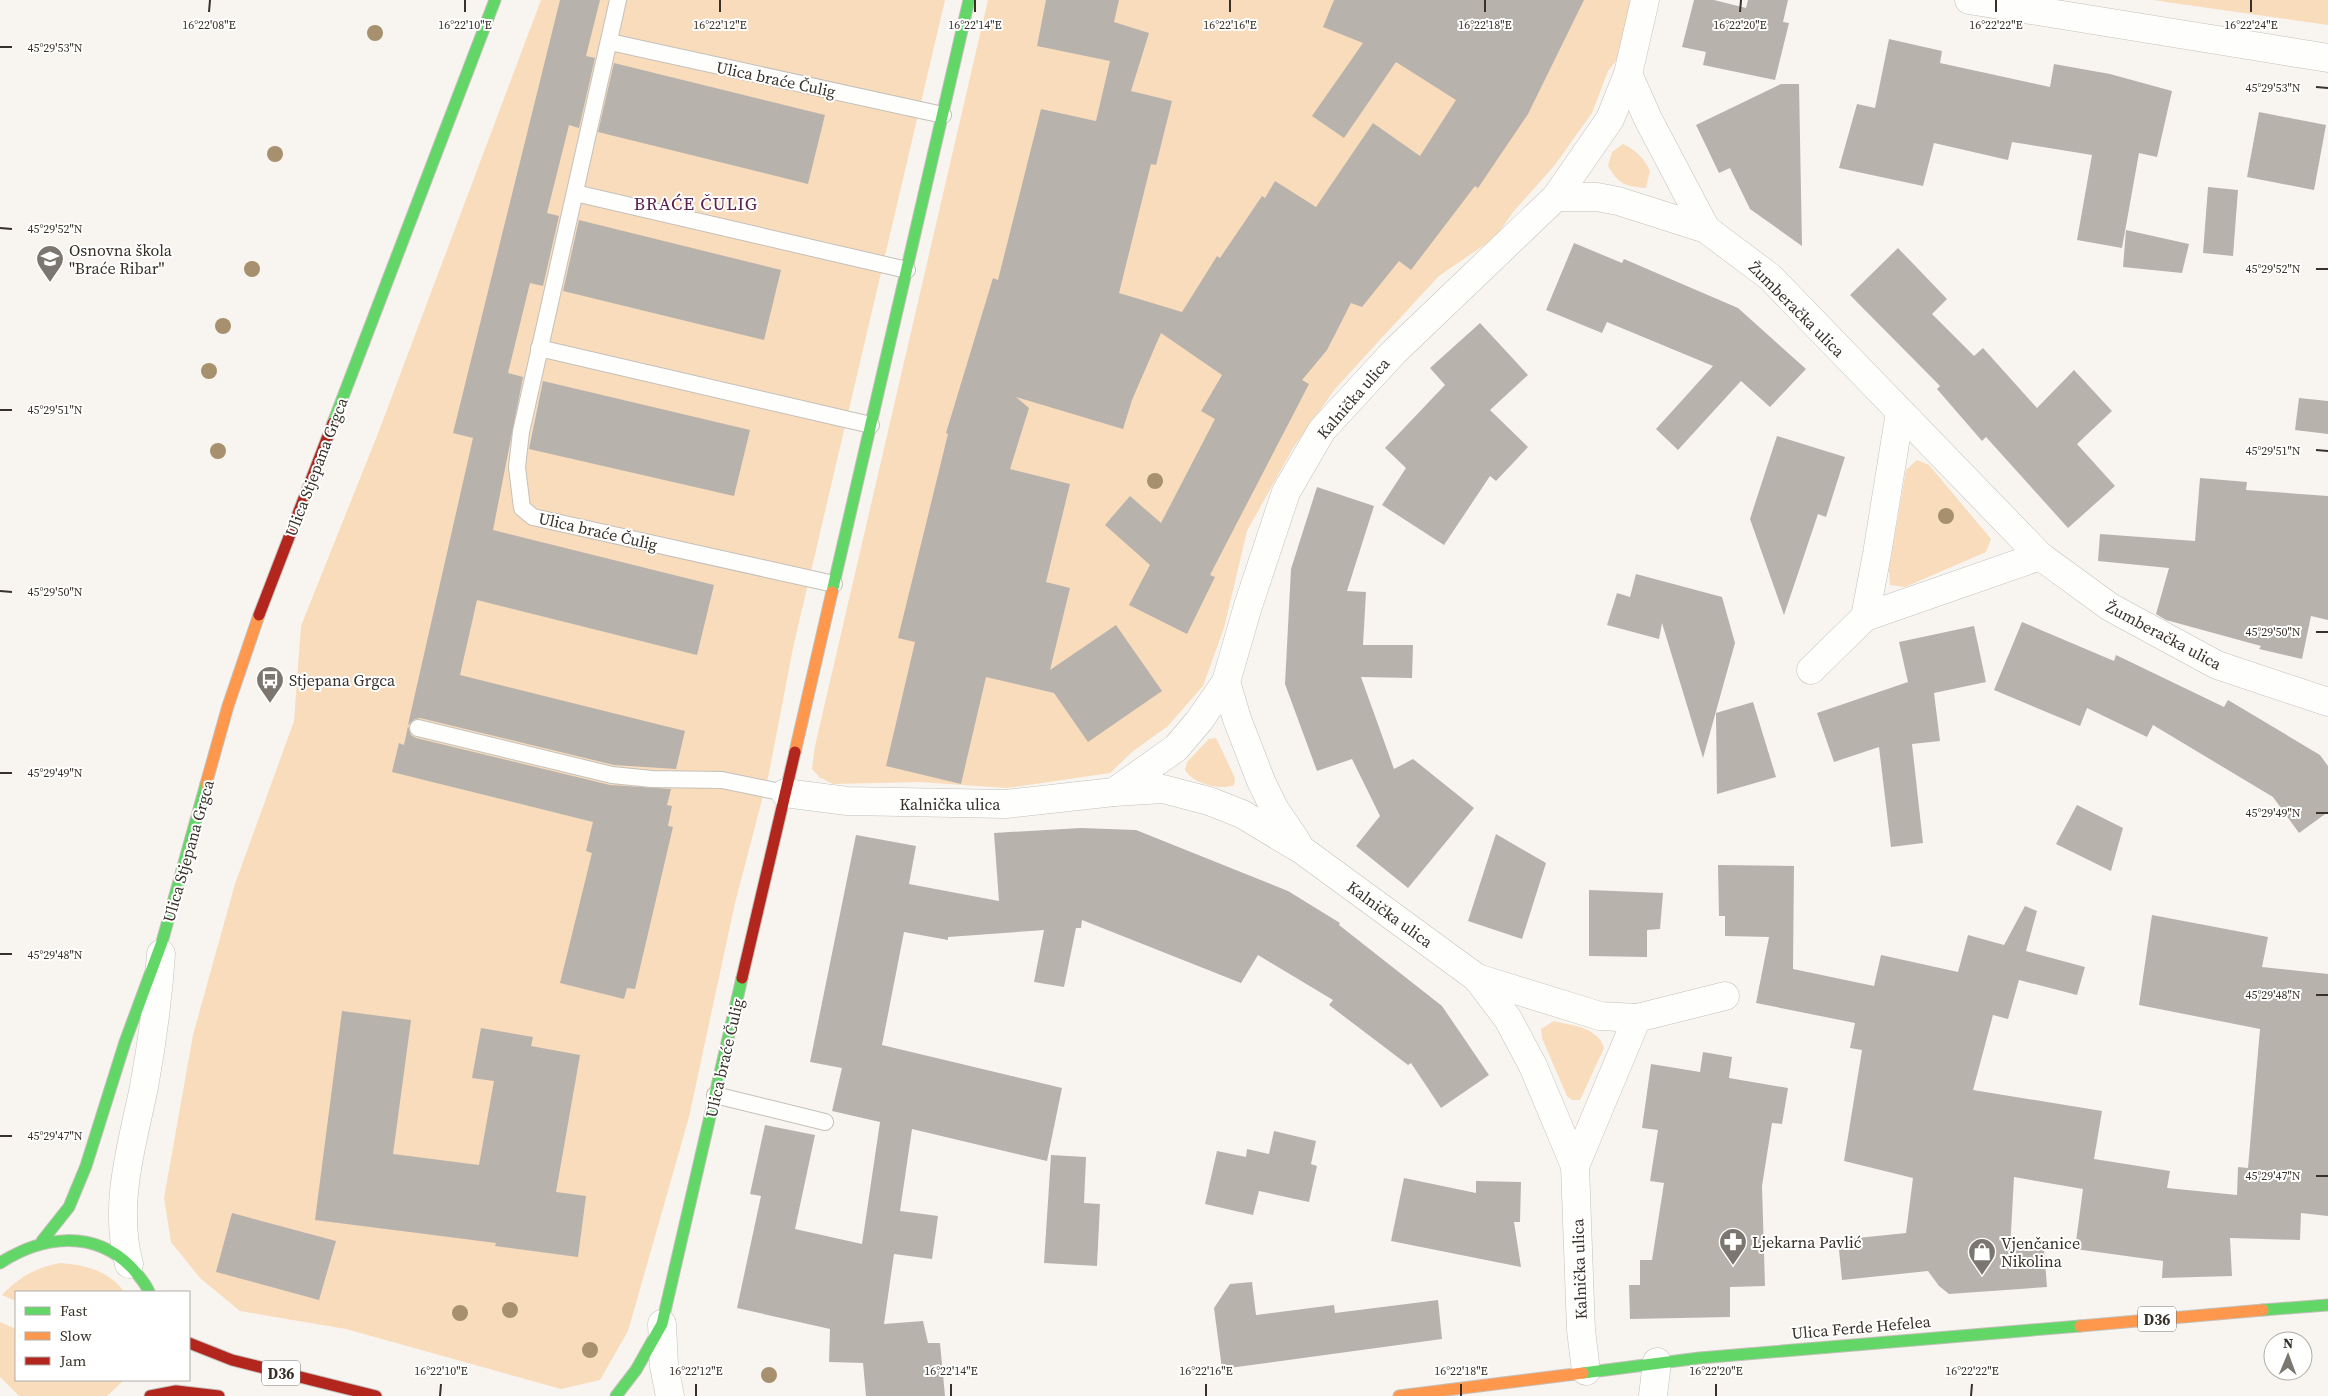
<svg xmlns="http://www.w3.org/2000/svg" width="2328" height="1396" font-family="'Source Serif 4',serif">
	<style>
		.green { fill: #f8dcbc }
		.building { fill: #b8b2ad }
		.lines { fill: none; stroke-linecap: round; stroke-linejoin: round }
		.lane-casing { stroke: #c4c0ba; stroke-width: 18 }
		.street-casing { stroke: #c4c0ba; stroke-width: 29 }
		.fast-casing { stroke: #c4c0ba; stroke-width: 13 }
		.slow-casing { stroke: #c4c0ba; stroke-width: 13 }
		.jam-casing { stroke: #c4c0ba; stroke-width: 13 }
		.lane { stroke: #fefefd; stroke-width: 16 }
		.street { stroke: #fefefd; stroke-width: 28 }
		.fast { stroke: #63d668; stroke-width: 11 }
		.slow { stroke: #ff974d; stroke-width: 11 }
		.jam { stroke: #b3261e; stroke-width: 11 }
		.tree { fill: #a7906d }
		.ticks { fill: none; stroke: #383129; stroke-width: 2 }
		.labels { text-anchor: middle; dominant-baseline: central; stroke-width: 4; stroke-linejoin: round; paint-order: stroke }
		.shield { fill: #fff; stroke: #746f69; stroke-width: 1 }
		.shield-label { font-size: 15px; font-weight: bold; fill: #383129 }
		.street-label { font-size: 16px; fill: #383129; stroke: #fff }
		.poi-label { font-size: 16px; fill: #383129; stroke: #fff; text-anchor: start }
		.neighbourhood-label { font-size: 18px; letter-spacing: 1px; fill: #5a224c; stroke: #fff }
		.ticks-label { font-size: 12px; text-anchor: middle; fill: #383129; stroke: #fff; stroke-width: 4; stroke-linejoin: round; paint-order: stroke }
	</style>
	<rect width="100%" height="100%" fill="#f8f5f0"/>
	<!-- green -->
	<g class="green">
		<polygon points="541,0 945,0 793,648 769,773 735,903 689,1117 628,1331 600,1380 561,1389 346,1329 240,1311 200,1278 171,1242 164,1198 193,1035 235,884 294,721 301,626 377,436"/>
		<polygon points="988,0 1632,0 1622,53 1608,71 1592,113 1554,166 1513,212 1496,237 1439,276 1389,330 1335,389 1293,448 1247,531 1224,628 1203,686 1168,726 1132,752 1110,773 1007,788 919,782 833,784 819,777 812,769 815,746"/>
		<polygon points="2154,0 2328,0 2328,25 2166,2"/>
		<path d="M1623,144c13,6 21,14 27,27l-4,17c-21,-2 -27,-3 -38,-22l4,-14z"/>
		<polygon points="1917,460 1929,465 1991,539 1986,552 1905,587 1890,585 1889,570 1906,470"/>
		<path d="M1216,738l19,40 -1,7c-14,6 -42,-2 -49,-15l2,-8 22,-23z"/>
		<path d="M1554,1021c19,5 44,6 50,27l-24,52h-8l-5,-4 -25,-58 -1,-9z"/>
		<path d="M60,1263c24,2 49,7 64,29h-108v9l-14,-6c17,-18 33,-27 58,-32z"/>
		<polygon points="0,1322 16,1329 16,1380 124,1380 107,1396 19,1396 0,1377"/>
	</g>
	<!-- building -->
	<g class="building">
		<polygon points="560,0 600,0 586,56 595,58 579,128 569,125 547,213 559,216 543,286 530,283 508,373 523,377 493,530 714,585 697,655 477,600 460,675 685,731 676,769 614,765 420,718 415,719 408,725 473,438 453,433"/>
		<polygon points="1046,0 1119,0 1114,22 1149,33 1131,91 1172,101 1156,165 1151,164 1119,293 1182,312 1217,256 1220,258 1262,196 1265,198 1275,181 1316,207 1373,123 1420,156 1456,100 1396,62 1344,138 1312,116 1363,43 1323,27 1334,0 1584,0 1528,114 1478,188 1475,186 1411,270 1399,261 1362,307 1351,303 1327,350 1302,380 1309,384 1210,575 1215,577 1187,634 1129,605 1150,565 1105,525 1130,496 1161,523 1215,419 1201,411 1222,375 1161,333 1132,400 1123,429 1016,397 1029,408 1010,469 1070,484 1046,582 1070,588 1050,670 1116,625 1162,691 1088,742 1054,693 986,677 961,784 886,766 915,642 898,638 948,434 946,433 993,278 998,280 1041,109 1096,121 1110,61 1037,46"/>
		<polygon points="1694,0 1714,0 1746,8 1748,0 1788,0 1783,22 1789,23 1775,80 1703,65 1706,52 1682,47"/>
		<polygon points="1889,39 1942,51 1940,63 2050,87 2054,64 2110,74 2172,91 2157,157 2139,153 2122,248 2077,240 2092,155 2012,142 2008,160 1934,143 1923,186 1839,168 1857,104 1875,108"/>
		<polygon points="614,63 825,115 808,184 598,132"/>
		<polygon points="1781,84 1799,84 1802,246 1750,209 1730,168 1719,173 1696,125"/>
		<polygon points="2259,112 2326,125 2314,190 2247,177"/>
		<polygon points="2208,187 2238,190 2233,256 2203,253"/>
		<polygon points="579,220 781,270 764,340 563,291"/>
		<polygon points="2126,230 2189,244 2182,273 2123,267"/>
		<polygon points="1574,243 1622,263 1624,259 1738,308 1806,369 1770,407 1741,381 1678,450 1656,429 1713,366 1607,322 1602,333 1546,310"/>
		<polygon points="1898,248 1947,299 1932,314 1974,356 1983,348 2037,408 2074,370 2112,411 2077,444 2115,486 2068,528 1986,437 1982,441 1937,389 1940,386 1850,295"/>
		<polygon points="1480,323 1528,375 1490,410 1528,447 1496,481 1490,476 1444,545 1382,505 1406,468 1385,448 1445,385 1430,368"/>
		<polygon points="543,381 750,430 734,496 529,449"/>
		<polygon points="2299,398 2328,401 2328,434 2295,430"/>
		<polygon points="1777,436 1845,457 1826,517 1818,514 1784,615 1750,519"/>
		<polygon points="2200,478 2247,482 2246,490 2328,496 2328,620 2311,616 2302,659 2259,649 2261,646 2166,620 2156,614 2169,568 2098,561 2100,534 2195,541"/>
		<polygon points="1317,487 1374,506 1347,591 1366,592 1363,645 1413,645 1412,678 1361,677 1394,769 1413,759 1474,808 1408,888 1356,846 1380,816 1352,759 1317,771 1285,684 1291,569"/>
		<polygon points="1636,574 1722,597 1735,643 1703,758 1662,623 1659,639 1607,625 1617,593 1630,597"/>
		<polygon points="2022,622 2114,661 2116,655 2224,707 2228,700 2320,755 2328,766 2328,812 2299,833 2273,797 2153,725 2147,737 2087,708 2080,726 1994,690"/>
		<polygon points="1974,626 1986,682 1934,693 1940,741 1912,744 1923,843 1891,847 1879,747 1834,762 1817,713 1908,682 1899,642"/>
		<polygon points="1753,702 1776,777 1717,794 1716,713"/>
		<polygon points="408,726 411,735 416,738 610,785 671,789 667,805 672,806 668,826 673,827 635,989 627,988 624,999 560,983 592,853 586,851 593,822 392,772 399,743 404,745"/>
		<polygon points="2077,805 2123,828 2111,871 2056,844"/>
		<polygon points="1081,828 1136,830 1288,891 1340,923 1339,925 1442,1006 1489,1075 1441,1108 1411,1063 1408,1065 1329,1005 1333,1000 1258,955 1241,983 1082,920 1081,928 1076,928 1064,987 1034,982 1044,930 948,937 948,940 904,932 882,1045 1062,1088 1047,1161 912,1129 900,1211 938,1216 932,1259 894,1254 884,1324 923,1321 928,1343 940,1343 945,1396 866,1396 863,1363 829,1362 830,1329 737,1308 761,1196 750,1194 765,1125 815,1135 795,1229 862,1244 880,1122 832,1111 842,1068 810,1062 856,835 916,846 909,884 999,901 994,833"/>
		<polygon points="1496,834 1546,863 1522,939 1468,921"/>
		<polygon points="1718,865 1794,866 1793,969 1874,986 1881,955 1958,972 1968,935 2004,945 2025,906 2037,911 2026,951 2085,967 2077,995 2019,980 2008,1019 1993,1015 1973,1090 2102,1111 2094,1159 2170,1171 2167,1188 2237,1195 2238,1167 2248,1168 2260,1029 2139,1005 2152,915 2268,937 2262,967 2328,974 2328,1216 2301,1213 2300,1240 2230,1238 2232,1276 2162,1278 2163,1261 2075,1249 2083,1189 2014,1177 2010,1250 2044,1249 2047,1287 1949,1294 1939,1286 1928,1271 1842,1280 1838,1240 1906,1233 1913,1178 1844,1161 1862,1050 1850,1048 1855,1023 1756,1003 1769,937 1725,936 1725,916 1719,916"/>
		<polygon points="1589,890 1663,893 1660,929 1647,930 1647,957 1589,956"/>
		<polygon points="342,1011 411,1020 393,1154 479,1165 494,1081 472,1078 481,1028 533,1037 531,1046 580,1055 556,1192 586,1196 578,1257 495,1246 496,1243 315,1220"/>
		<polygon points="1703,1052 1732,1057 1729,1078 1788,1088 1782,1124 1772,1123 1762,1186 1765,1286 1730,1287 1730,1317 1630,1319 1629,1285 1640,1285 1640,1260 1652,1260 1664,1183 1650,1181 1658,1130 1642,1128 1651,1064 1700,1072"/>
		<polygon points="1274,1131 1316,1141 1311,1164 1317,1166 1309,1202 1259,1191 1253,1215 1205,1204 1217,1151 1246,1157 1247,1149 1269,1154"/>
		<polygon points="1051,1155 1086,1157 1084,1203 1100,1204 1097,1266 1044,1263"/>
		<polygon points="1404,1178 1476,1193 1476,1181 1521,1182 1520,1222 1514,1222 1521,1267 1391,1241"/>
		<polygon points="232,1213 336,1241 319,1300 216,1272"/>
		<polygon points="1252,1282 1256,1315 1334,1305 1335,1313 1438,1300 1442,1339 1222,1369 1214,1308 1230,1284"/>
	</g>
	<g class="lines">
		<defs>
			<g id="lane">
				<polyline points="618,0 521,432 517,467 522,508 533,517 834,584"/>
				<polyline points="610,42 943,115"/>
				<polyline points="575,193 907,270"/>
				<polyline points="539,348 871,425"/>
				<polyline points="418,728 612,775 652,779 722,780 785,793"/>
				<polyline points="715,1095 825,1122"/>
			</g>
			<g id="street">
				<polyline points="1969,0 2328,58"/>
				<polyline points="1628,74 1648,119 1706,229 1770,277 2040,556 2110,607 2217,665 2328,702"/>
				<polyline points="1556,197 1597,197 1618,201 1706,229"/>
				<polyline points="1865,617 2040,556"/>
				<polyline points="1811,670 1865,617 1877,554 1900,412"/>
				<polyline points="1114,792 1176,748 1199,721 1226,682"/>
				<polyline points="785,793 847,801 1006,804 1114,792 1163,789 1209,801 1242,814 1302,850 1477,978 1508,1019 1533,1066 1575,1166 1581,1330 1586,1371"/>
				<polyline points="1297,842 1274,808 1261,781 1237,719 1226,682 1248,606 1286,492 1322,430 1394,352 1556,197 1610,119 1628,74 1645,0"/>
				<polyline points="1477,978 1600,1016 1637,1018 1725,996"/>
				<polyline points="1575,1166 1637,1018"/>
				<path d="M129,1264c-16,-59 3,-119 15,-177 8,-44 14,-88 17,-133"/>
				<polyline points="662,1324 664,1366 670,1396"/>
				<polyline points="1653,1396 1657,1362"/>
			</g>
			<g id="fast">
				<polyline points="333,423 495,0"/>
				<polyline points="832,592 969,0"/>
				<polyline points="42,1241 69,1207 86,1166 125,1042 162,942 206,784"/>
				<path d="M0,1263c42,-27 93,-34 131,4 7,8 14,15 18,25"/>
				<polyline points="2263,1310 2328,1305"/>
				<polyline points="1583,1373 1699,1358 2080,1326"/>
				<polyline points="616,1396 636,1370 662,1324 742,978"/>
			</g>
			<g id="slow">
				<polyline points="795,752 832,592"/>
				<polyline points="206,784 228,706 259,615"/>
				<polyline points="2080,1326 2263,1310"/>
				<polyline points="1399,1396 1583,1373"/>
			</g>
			<g id="jam">
				<polyline points="259,615 333,423"/>
				<polyline points="742,978 795,752"/>
				<polyline points="189,1343 232,1360 376,1396"/>
				<polyline points="150,1396 176,1391 219,1396"/>
			</g>
		</defs>
		<!-- lane casing -->
		<use href="#lane" class="lane-casing"/>
		<!-- street casing -->
		<use href="#street" class="street-casing"/>
		<!-- fast casing -->
		<use href="#fast" class="fast-casing"/>
		<!-- slow casing -->
		<use href="#slow" class="slow-casing"/>
		<!-- jam casing -->
		<use href="#jam" class="jam-casing"/>
		<!-- lane -->
		<use href="#lane" class="lane"/>
		<!-- street -->
		<use href="#street" class="street"/>
		<!-- fast -->
		<use href="#fast" class="fast"/>
		<!-- slow -->
		<use href="#slow" class="slow"/>
		<!-- jam -->
		<use href="#jam" class="jam"/>
	</g>
	<!-- trees -->
	<g class="tree">
		<circle cx="375" cy="33" r="8"/>
		<circle cx="275" cy="154" r="8"/>
		<circle cx="252" cy="269" r="8"/>
		<circle cx="223" cy="326" r="8"/>
		<circle cx="209" cy="371" r="8"/>
		<circle cx="218" cy="451" r="8"/>
		<circle cx="1155" cy="481" r="8"/>
		<circle cx="1946" cy="516" r="8"/>
		<circle cx="510" cy="1310" r="8"/>
		<circle cx="460" cy="1313" r="8"/>
		<circle cx="590" cy="1350" r="8"/>
		<circle cx="769" cy="1375" r="8"/>
	</g>
	<!-- ticks -->
	<path class="ticks" d="M209,12l1,-12M465,12v-12M720,12v-12M975,12v-12M1230,12v-12M1485,12v-12M1740,12l1,-12M1996,12v-12M2251,12v-12M0,47h12M2316,87l12,1M0,228l12,1M2316,269h12M0,410h12M2316,450l12,1M0,591l12,1M2316,632h12M0,773h12M2316,813h12M0,954h12M2316,995h12M0,1136h12M2316,1176h12M440,1396l1,-12M696,1396v-12M951,1396v-12M1206,1396v-12M1461,1396v-12M1716,1396v-12M1971,1396l1,-12"/>
	<!-- icons -->
	<defs>
		<symbol id="school-pin" viewBox="-11 -11 22 30"><path d="M0 17L-7.5 6A9.5 9.5 0 1 1 7.5 6Z" fill="#7b766f" stroke="#fff"/><path d="M0-5L7-2L0 1L-7-2ZM-4 1L0 2.5L4 1V4Q0 6-4 4Z" fill="#fff"/></symbol>
		<symbol id="bus-pin" viewBox="-11 -11 22 30"><path d="M0 17L-7.5 6A9.5 9.5 0 1 1 7.5 6Z" fill="#7b766f" stroke="#fff"/><path d="M-5-6H5V4H4V6H2V4H-2V6H-4V4H-5ZM-3.5-4V0h7V-4ZM-3.5 1.2v1.5H-2V1.2ZM2 1.2v1.5H3.5V1.2Z" fill="#fff"/></symbol>
		<symbol id="pharmacy-pin" viewBox="-11 -11 22 30"><path d="M0 17L-7.5 6A9.5 9.5 0 1 1 7.5 6Z" fill="#7b766f" stroke="#fff"/><path d="M-2-6h4v4h4v4h-4v4h-4v-4h-4v-4h4Z" fill="#fff"/></symbol>
		<symbol id="shop-pin" viewBox="-11 -11 22 30"><path d="M0 17L-7.5 6A9.5 9.5 0 1 1 7.5 6Z" fill="#7b766f" stroke="#fff"/><path d="M-5-2.5h2.3a2.7 3.5 0 0 1 5.4 0H5L5.5 6h-11ZM-1.5-2.5h3a1.5 2.3 0 0 0-3 0Z" fill="#fff"/></symbol>
	</defs>
	<g fill-rule="evenodd">
		<use href="#school-pin" x="34" y="243" width="32" height="43"/>
		<use href="#bus-pin" x="254" y="664" width="32" height="43"/>
		<use href="#pharmacy-pin" x="1717" y="1226" width="32" height="43"/>
		<use href="#shop-pin" x="1966" y="1236" width="32" height="43"/>
	</g>
	<g class="labels">
		<!-- shield labels -->
		<g class="shield">
			<rect x="2138" y="1306.5" width="38" height="25" rx="4"/>
			<rect x="262" y="1360.5" width="38" height="25" rx="4"/>
		</g>
		<g class="shield-label">
			<text x="2157" y="1319">D36</text>
			<text x="281" y="1373">D36</text>
		</g>
		<!-- street labels -->
		<g class="street-label">
			<text transform="translate(776 79) rotate(12)">Ulica braće Čulig</text>
			<text transform="translate(1797 309) rotate(45)">Žumberačka ulica</text>
			<text transform="translate(1353 398) rotate(-49)">Kalnička ulica</text>
			<text transform="translate(316 467) rotate(-69)">Ulica Stjepana Grgca</text>
			<text transform="translate(598 531) rotate(13)">Ulica braće Čulig</text>
			<text transform="translate(2164 635) rotate(28)">Žumberačka ulica</text>
			<text x="950" y="804">Kalnička ulica</text>
			<text transform="translate(188 851) rotate(-74)">Ulica Stjepana Grgca</text>
			<text transform="translate(1390 914) rotate(36)">Kalnička ulica</text>
			<text transform="translate(724 1058) rotate(-77)">Ulica braće Čulig</text>
			<text transform="translate(1579 1269) rotate(-92)">Kalnička ulica</text>
			<text transform="translate(1861 1327) rotate(-5)">Ulica Ferde Hefelea</text>
		</g>
		<!-- poi labels -->
		<g class="poi-label">
			<text x="69" y="250">Osnovna škola<tspan x="69" dy="18">''Braće Ribar''</tspan></text>
			<text x="289" y="680">Stjepana Grgca</text>
			<text x="1752" y="1242">Ljekarna Pavlić</text>
			<text x="2001" y="1243">Vjenčanice<tspan x="2001" dy="18">Nikolina</tspan></text>
		</g>
		<!-- neighbourhood labels -->
		<g class="neighbourhood-label">
			<text x="696" y="203">BRAĆE ČULIG</text>
		</g>
	</g>
	<g class="ticks-label">
		<text x="209" y="29">16°22'08"E</text>
		<text x="465" y="29">16°22'10"E</text>
		<text x="720" y="29">16°22'12"E</text>
		<text x="975" y="29">16°22'14"E</text>
		<text x="1230" y="29">16°22'16"E</text>
		<text x="1485" y="29">16°22'18"E</text>
		<text x="1740" y="29">16°22'20"E</text>
		<text x="1996" y="29">16°22'22"E</text>
		<text x="2251" y="29">16°22'24"E</text>
		<text x="55" y="52">45°29'53"N</text>
		<text x="2273" y="92">45°29'53"N</text>
		<text x="55" y="233">45°29'52"N</text>
		<text x="2273" y="273">45°29'52"N</text>
		<text x="55" y="414">45°29'51"N</text>
		<text x="2273" y="455">45°29'51"N</text>
		<text x="55" y="596">45°29'50"N</text>
		<text x="2273" y="636">45°29'50"N</text>
		<text x="55" y="777">45°29'49"N</text>
		<text x="2273" y="817">45°29'49"N</text>
		<text x="55" y="959">45°29'48"N</text>
		<text x="2273" y="999">45°29'48"N</text>
		<text x="55" y="1140">45°29'47"N</text>
		<text x="2273" y="1180">45°29'47"N</text>
		<text x="441" y="1375">16°22'10"E</text>
		<text x="696" y="1375">16°22'12"E</text>
		<text x="951" y="1375">16°22'14"E</text>
		<text x="1206" y="1375">16°22'16"E</text>
		<text x="1461" y="1375">16°22'18"E</text>
		<text x="1716" y="1375">16°22'20"E</text>
		<text x="1972" y="1375">16°22'22"E</text>
	</g>
	<!-- legend -->
	<rect x="15" y="1291" width="175" height="90" fill="#ffffff" stroke="#afada9"/>
	<rect x="25" y="1307" width="25" height="8" fill="#63d668" stroke="#afada9"/>
	<text x="60" y="1316" font-size="15" fill="#383129">Fast</text>
	<rect x="25" y="1332" width="25" height="8" fill="#ff974d" stroke="#afada9"/>
	<text x="60" y="1341" font-size="15" fill="#383129">Slow</text>
	<rect x="25" y="1357" width="25" height="8" fill="#b3261e" stroke="#afada9"/>
	<text x="60" y="1366" font-size="15" fill="#383129">Jam</text>
	<!-- north arrow -->
	<g transform="translate(2288 1356) rotate(1)"><circle r="24" fill="#ffffff" stroke="#afada9"/>
	<path d="M0-4L9 19L0 12L-9 19Z" fill="#7b766f"/>
	<text y="-8" font-size="14" font-weight="bold" text-anchor="middle" fill="#383129">N</text>
	</g>
</svg>
